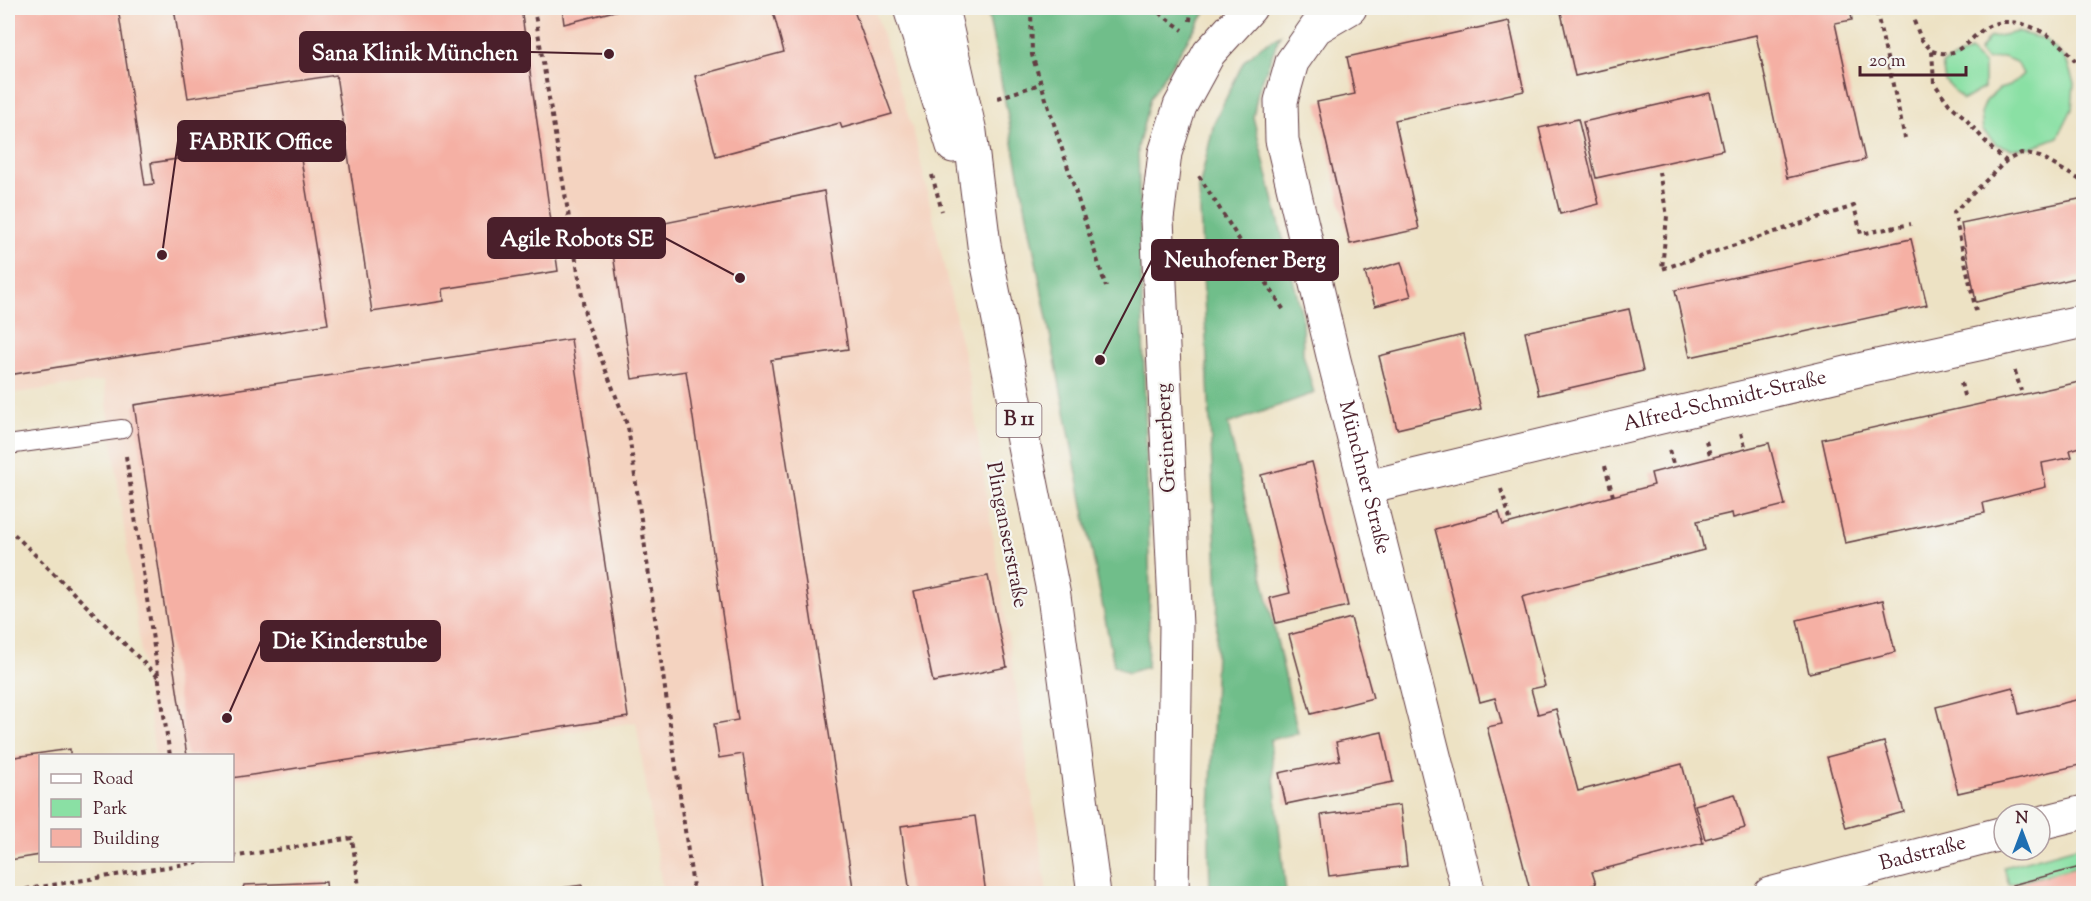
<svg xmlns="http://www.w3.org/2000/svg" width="2091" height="901" font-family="'Sorts Mill Goudy',serif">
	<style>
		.built { fill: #f4d3c0 }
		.green { fill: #8ae0a4; stroke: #6a8068; stroke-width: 1.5 }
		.forest { fill: #6fbe8a; stroke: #5c6e5a; stroke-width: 1.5 }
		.building { fill: #f5b0a4 }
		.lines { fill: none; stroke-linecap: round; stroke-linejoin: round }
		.lane-casing { stroke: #623c42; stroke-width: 20 }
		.street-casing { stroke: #623c42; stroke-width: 35 }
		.secondary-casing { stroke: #623c42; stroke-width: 35 }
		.primary-casing { stroke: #623c42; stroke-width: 35 }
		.path { stroke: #623c42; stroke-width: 4; stroke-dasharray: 4.5 4.5; stroke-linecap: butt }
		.lane { stroke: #fff; stroke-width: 18 }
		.street { stroke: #fff; stroke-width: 33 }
		.secondary { stroke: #fff; stroke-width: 33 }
		.primary { stroke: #fff; stroke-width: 33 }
		.labels { text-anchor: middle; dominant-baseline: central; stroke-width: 4.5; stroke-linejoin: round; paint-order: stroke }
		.shield { fill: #f6f6f2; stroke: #7e6067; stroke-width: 1.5 }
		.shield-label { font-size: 20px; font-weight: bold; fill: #4a1f2b }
		.street-label { font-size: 21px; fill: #4a1f2b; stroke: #f6f6f2 }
		.leader { fill: none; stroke: #4a1f2b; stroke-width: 2 }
		.callout-dot { fill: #4a1f2b; stroke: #f6f6f2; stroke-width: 2 }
		.callout { fill: #4a1f2b; stroke: #4a1f2b; stroke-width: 2 }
		.callout-label { font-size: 22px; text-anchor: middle; font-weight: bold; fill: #fff }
	</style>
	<rect width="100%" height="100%" fill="#f6f6f2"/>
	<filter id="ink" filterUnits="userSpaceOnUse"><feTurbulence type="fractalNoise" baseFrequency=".0167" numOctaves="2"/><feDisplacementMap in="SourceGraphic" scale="12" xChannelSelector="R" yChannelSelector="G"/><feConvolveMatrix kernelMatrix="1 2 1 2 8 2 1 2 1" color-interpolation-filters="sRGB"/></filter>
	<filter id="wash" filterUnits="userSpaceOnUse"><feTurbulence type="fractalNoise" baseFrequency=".008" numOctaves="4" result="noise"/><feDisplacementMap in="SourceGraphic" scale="24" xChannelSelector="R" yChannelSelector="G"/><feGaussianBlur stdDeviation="1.35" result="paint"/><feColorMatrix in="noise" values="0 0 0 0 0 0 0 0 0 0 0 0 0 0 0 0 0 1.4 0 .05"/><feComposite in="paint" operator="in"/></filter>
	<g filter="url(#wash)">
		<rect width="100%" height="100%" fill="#ede2c4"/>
		<!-- built -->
		<polygon class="built" points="8,8 874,8 915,137 968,372 1047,893 663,893 636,722 233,781 232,756 155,755 104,381 8,394"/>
		<!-- green -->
		<g class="green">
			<polygon points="2017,32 2044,39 2066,59 2074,83 2072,109 2058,137 2032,147 2011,149 1996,144 1983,131 1981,113 1986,101 1999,89 2010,86 2023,74 2017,62 2003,57 1986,60 1979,51 1989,38"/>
			<polygon points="1970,51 1984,65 1984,88 1963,100 1945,81 1942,64"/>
			<polygon points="2083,845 2083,865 2009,885 2004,867"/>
		</g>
		<!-- forest -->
		<g class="forest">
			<polygon points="987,8 1208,8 1150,98 1138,147 1150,594 1147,667 1128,673 1114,665"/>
			<polygon points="1280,35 1258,91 1253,117 1302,315 1303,354 1314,393 1228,424 1298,733 1270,740 1286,893 1210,893 1209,843 1218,595 1199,188 1214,123 1244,61 1261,46"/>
		</g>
		<g id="blocks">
			<!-- building -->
			<g class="building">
				<polygon points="8,8 118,8 145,185 154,184 151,163 298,141 328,324 8,375"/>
				<polygon points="174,8 521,8 558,271 443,289 444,301 372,312 336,75 188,98"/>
				<polygon points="562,8 626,8 564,24"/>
				<polygon points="772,8 853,8 892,114 842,128 840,123 716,156 695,76 784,52"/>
				<polygon points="1560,8 1850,8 1852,20 1835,23 1865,160 1787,178 1756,35 1575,76"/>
				<polygon points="1509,21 1524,91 1395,120 1419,229 1350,244 1317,102 1355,94 1347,57"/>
				<polygon points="1710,93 1723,150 1596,178 1583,122"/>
				<polygon points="1578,119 1599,204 1560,214 1539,128"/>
				<polygon points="824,191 848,349 771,360 854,894 764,894 743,754 719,758 714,724 738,720 686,371 632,379 610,234"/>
				<polygon points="2084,198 2084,276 1976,302 1961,223"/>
				<polygon points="1911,239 1927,305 1690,357 1675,290"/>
				<polygon points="1401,262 1411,296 1375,306 1365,273"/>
				<polygon points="1629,309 1643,371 1539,395 1525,332"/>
				<polygon points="1463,335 1481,409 1397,429 1379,356"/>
				<polygon points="571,339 628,717 232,778 232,756 187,756 134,405"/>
				<polygon points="2084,381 2084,446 2070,450 2072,457 2042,463 2046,487 1983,503 1985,513 1845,543 1822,439"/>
				<polygon points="1769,443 1785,505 1733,518 1732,513 1697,521 1704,550 1522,597 1545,686 1531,689 1538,714 1556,709 1578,791 1682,764 1703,843 1592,872 1596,884 1561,894 1531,894 1487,727 1502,724 1495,698 1480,702 1435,529 1499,512 1503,525 1654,485 1651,473"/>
				<polygon points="1312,462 1348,606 1276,623 1270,598 1290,593 1261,475"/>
				<polygon points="988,576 1007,667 933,682 914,591"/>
				<polygon points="1883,600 1895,652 1809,673 1797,620"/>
				<polygon points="1351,618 1373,698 1311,714 1289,635"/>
				<polygon points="2013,687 2019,714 2084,698 2084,764 1958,793 1936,707"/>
				<polygon points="1382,732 1393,782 1286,804 1279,773 1340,760 1336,742"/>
				<polygon points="1884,742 1904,812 1846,828 1827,757"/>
				<polygon points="70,749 70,756 40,756 40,855 10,860 8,842 8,758"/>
				<polygon points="1735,794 1745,828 1705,839 1695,805"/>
				<polygon points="1400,805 1407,866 1329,876 1321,815"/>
				<polygon points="975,816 986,894 910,894 901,826"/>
				<polygon points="2084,866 2084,894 2014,894 2012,885"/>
				<polygon points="326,882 327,894 241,894 244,885"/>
				<polygon points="582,885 583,894 533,894 533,892"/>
			</g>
		</g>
	</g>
	<g filter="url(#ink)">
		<use href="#blocks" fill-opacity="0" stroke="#623c42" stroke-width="1.5"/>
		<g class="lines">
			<defs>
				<polyline id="lane" points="8,445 122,429"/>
				<g id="street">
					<path id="s1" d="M1350,8l-34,20 -24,34 -11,39 1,39 52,220 135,534"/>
					<path id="s2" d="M1367,487l496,-118 221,-48"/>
					<polyline points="2040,823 2084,812"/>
					<path id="s3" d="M1770,894l234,-61"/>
				</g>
				<polyline id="secondary" points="1172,894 1176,626 1157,219 1165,153 1180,106 1209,53 1250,8"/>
				<g id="primary">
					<polyline points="910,8 953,146"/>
					<polyline points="942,8 970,132 984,245 1054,596 1094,894"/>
				</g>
			</defs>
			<!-- lane casing -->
			<use href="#lane" class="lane-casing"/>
			<!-- street casing -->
			<use href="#street" class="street-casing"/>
			<!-- secondary casing -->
			<use href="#secondary" class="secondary-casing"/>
			<!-- primary casing -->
			<use href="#primary" class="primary-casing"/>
			<!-- path -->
			<g class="path">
				<polyline points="534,8 586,320 628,427 694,894"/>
				<polyline points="1031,8 1032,55 1106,287"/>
				<polyline points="1152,8 1183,30"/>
				<polyline points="1868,8 1877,14 1905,138"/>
				<polyline points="1190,21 1191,8"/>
				<polyline points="1914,21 1921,39 1932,51 1934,83 1949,104 1963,116 1993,150 2006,161"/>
				<path d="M1932,51c29,10 36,-15 59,-26 30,-13 81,18 90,48 1,5 1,13 1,18"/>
				<polyline points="998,98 1040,84"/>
				<polyline points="1659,172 1667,216 1662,269 1854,206 1861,234 1911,224"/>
				<polyline points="932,175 942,211"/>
				<polyline points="1199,176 1285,312"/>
				<polyline points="1976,311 1954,212 2006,161 2021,153 2040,157 2084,182"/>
				<polyline points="2015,371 2021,391"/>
				<polyline points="1961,383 1965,400"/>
				<polyline points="1741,433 1746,449"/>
				<polyline points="1706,441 1711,458"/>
				<polyline points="1669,450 1674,467"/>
				<polyline points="126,456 170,756"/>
				<polyline points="1605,466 1613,496"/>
				<polyline points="1501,489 1511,522"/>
				<polyline points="8,528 158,677"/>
				<polyline points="232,857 352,838 360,894"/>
				<polyline points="8,892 211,860"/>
			</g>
			<!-- lane -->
			<use href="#lane" class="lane"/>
			<!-- street -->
			<use href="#street" class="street"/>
			<!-- secondary -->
			<use href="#secondary" class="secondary"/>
			<!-- primary -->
			<use href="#primary" class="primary"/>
		</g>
	</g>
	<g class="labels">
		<!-- shield labels -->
		<rect class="shield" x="996.5" y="403" width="45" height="34" rx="4.5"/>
		<g class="shield-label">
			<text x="1019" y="420">B 11</text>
		</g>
		<!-- street labels -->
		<g class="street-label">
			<text stroke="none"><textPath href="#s2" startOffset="368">Alfred-Schmidt-Straße</textPath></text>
			<text transform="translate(1167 438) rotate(-93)">Greinerberg</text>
			<text stroke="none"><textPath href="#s1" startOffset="508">Münchner Straße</textPath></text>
			<text transform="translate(1006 535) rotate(79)">Plinganserstraße</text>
			<text stroke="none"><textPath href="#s3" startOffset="158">Badstraße</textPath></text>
		</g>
	</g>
	<!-- callouts -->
	<path class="leader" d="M609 54L530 52M162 255L178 141M740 278L665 238M1100 360L1152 260M227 718L261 641"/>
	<g class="callout-dot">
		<circle cx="609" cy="54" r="6"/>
		<circle cx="162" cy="255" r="6"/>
		<circle cx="740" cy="278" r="6"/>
		<circle cx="1100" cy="360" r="6"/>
		<circle cx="227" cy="718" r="6"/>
	</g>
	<g class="callout">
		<rect x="300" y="32" width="230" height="40" rx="6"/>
		<rect x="178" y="121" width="167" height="40" rx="6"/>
		<rect x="488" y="218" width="177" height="40" rx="6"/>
		<rect x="1152" y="240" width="186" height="40" rx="6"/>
		<rect x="261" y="621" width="179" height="40" rx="6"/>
	</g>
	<g class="callout-label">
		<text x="415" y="60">Sana Klinik München</text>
		<text x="261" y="149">FABRIK Office</text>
		<text x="577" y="246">Agile Robots SE</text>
		<text x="1245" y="267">Neuhofener Berg</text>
		<text x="350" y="648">Die Kinderstube</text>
	</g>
	<!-- margin -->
	<rect width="2091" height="901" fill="none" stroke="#f6f6f2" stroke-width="30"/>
	<!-- legend -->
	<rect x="39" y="754" width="195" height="108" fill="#f6f6f2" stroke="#b1a0a2" stroke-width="1.5"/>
	<rect x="51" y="774" width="30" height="9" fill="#ffffff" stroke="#b1a0a2" stroke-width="1.5"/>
	<text x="93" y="784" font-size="18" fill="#4a1f2b">Road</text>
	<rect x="51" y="799" width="30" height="18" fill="#8ae0a4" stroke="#b1a0a2" stroke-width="1.5"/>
	<text x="93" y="814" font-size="18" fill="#4a1f2b">Park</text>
	<rect x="51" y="829" width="30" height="18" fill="#f5b0a4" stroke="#b1a0a2" stroke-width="1.5"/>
	<text x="93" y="844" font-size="18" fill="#4a1f2b">Building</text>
	<!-- north arrow -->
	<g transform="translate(2022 832)"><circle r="28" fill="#f6f6f2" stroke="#b1a0a2" stroke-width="1.5"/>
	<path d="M0-4.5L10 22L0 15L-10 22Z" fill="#1f6fb2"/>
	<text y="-9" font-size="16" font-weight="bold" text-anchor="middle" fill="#4a1f2b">N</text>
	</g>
	<!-- scale -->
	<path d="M1860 66v9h106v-9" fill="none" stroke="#4a1f2b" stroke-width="3"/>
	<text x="1869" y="66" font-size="18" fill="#4a1f2b" stroke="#f6f6f2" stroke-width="4.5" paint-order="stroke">20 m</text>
</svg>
